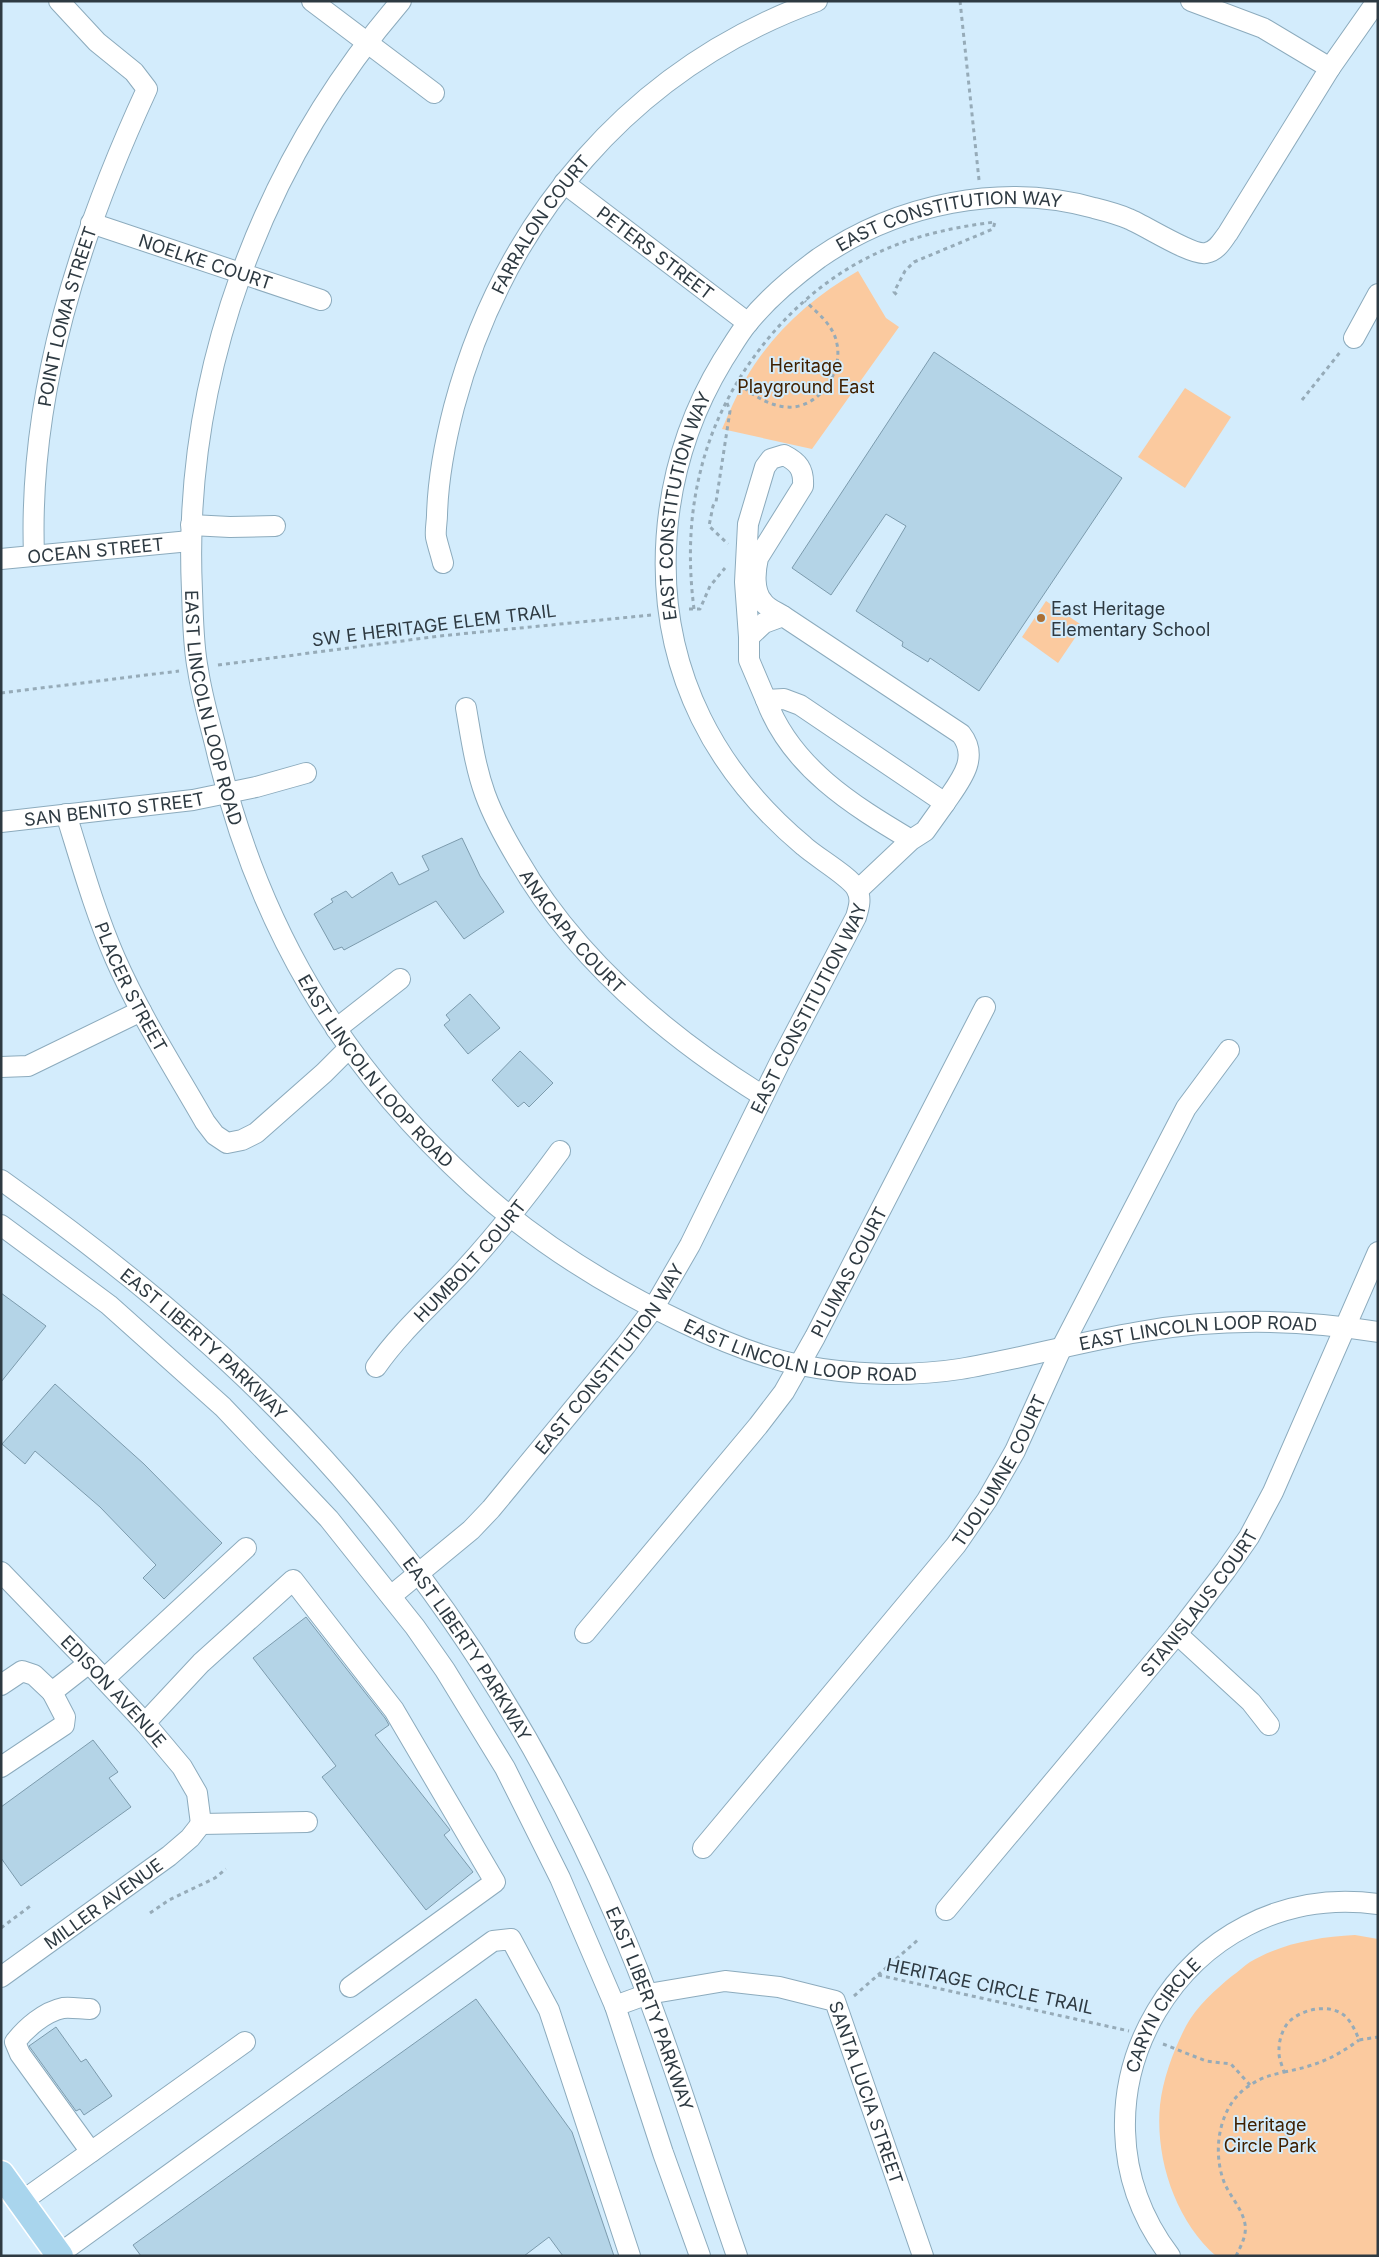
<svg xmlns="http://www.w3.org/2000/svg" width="1379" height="2257" font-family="Inter,sans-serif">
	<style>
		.green { fill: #fbca9f }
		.building { fill: #b4d4e7; stroke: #7c9bad }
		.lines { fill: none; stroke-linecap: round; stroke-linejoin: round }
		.minor-casing { stroke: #8cabbd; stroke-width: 22 }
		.major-casing { stroke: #fff; stroke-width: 29 }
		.path { stroke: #96abb8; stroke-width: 3; stroke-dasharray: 4 4; stroke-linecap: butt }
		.minor { stroke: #fff; stroke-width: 20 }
		.major { stroke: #a9d5ed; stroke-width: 26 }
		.poi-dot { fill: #ac6f33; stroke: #d3ecfc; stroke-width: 2 }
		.labels { text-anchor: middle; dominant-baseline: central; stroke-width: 4; stroke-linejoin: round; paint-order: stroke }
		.street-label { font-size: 18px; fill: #2e3a42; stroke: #d3ecfc }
		.park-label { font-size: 18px; fill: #402000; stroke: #d3ecfc }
		.poi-label { font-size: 18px; fill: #2e3a42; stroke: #d3ecfc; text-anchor: start }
	</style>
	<rect width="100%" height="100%" fill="#d3ecfc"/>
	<!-- green -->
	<g class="green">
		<path d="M858,271l28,47 13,9 -87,122 -90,-20c7,-16 14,-33 23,-49 26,-46 67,-83 113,-109z"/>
		<polygon points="1185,388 1231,417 1185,488 1138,457"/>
		<polygon points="1046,601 1083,626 1058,663 1022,637"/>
		<path d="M1355,1935l23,4v317h-162c-41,-36 -61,-98 -56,-151 3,-27 14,-56 26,-79 10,-19 30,-37 46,-50 6,-4 12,-10 18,-14 33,-19 68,-25 105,-27z"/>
	</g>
	<!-- building -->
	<g class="building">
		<polygon points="934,352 1122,478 979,691 930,658 928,662 902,646 903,642 856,611 906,526 886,514 831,595 792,568"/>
		<polygon points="462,838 480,876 504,912 464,939 436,901 344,950 342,947 334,950 314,914 333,902 331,899 346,891 352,898 392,872 399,885 429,870 422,856"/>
		<polygon points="470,994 500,1028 468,1054 444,1025 450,1020 446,1015"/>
		<polygon points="520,1051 553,1083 529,1107 524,1102 518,1107 492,1080"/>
		<polygon points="1,1293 46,1326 1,1382"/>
		<polygon points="55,1384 144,1464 222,1543 164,1599 143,1578 156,1565 100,1507 35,1451 25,1464 2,1444"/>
		<polygon points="306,1617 385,1718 389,1725 375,1735 450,1830 444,1835 473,1872 426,1910 322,1777 336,1766 253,1658"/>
		<polygon points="93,1740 118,1772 109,1778 131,1807 21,1886 1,1858 1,1807"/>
		<polygon points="476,1999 572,2132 614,2256 563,2256 549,2237 524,2256 141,2256 133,2245"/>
		<polygon points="56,2027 81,2062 86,2059 112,2096 84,2115 80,2109 76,2111 29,2046"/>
	</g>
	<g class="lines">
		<defs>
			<g id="minor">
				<polyline points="312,1 434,93"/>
				<path id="s1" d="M401,1c-140,163 -219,375 -209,590 1,26 1,54 6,79 4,27 12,53 18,78 41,176 123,315 257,437 62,56 133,101 209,137 37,18 77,35 118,43 50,10 109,12 160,4 60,-10 119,-27 179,-37 79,-14 160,-13 239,0"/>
				<polyline points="1191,1 1263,28 1330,68"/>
				<path id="s2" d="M564,183l184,140"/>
				<path id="s3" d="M91,223l230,77"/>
				<polyline points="1354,338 1378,294"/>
				<polyline points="191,525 230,527 275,526"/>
				<path id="s4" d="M34,555c-6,-162 46,-321 113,-466l-13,-17 -37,-30 -38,-41"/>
				<path id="s5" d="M1,559l189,-18"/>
				<path id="s6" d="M443,563c-2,-8 -5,-17 -7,-26 -1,-7 1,-15 1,-22 1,-37 8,-73 17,-108 50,-188 178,-339 363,-406"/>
				<path d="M749,637l-4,-55 3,-58 17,-57 6,-8 13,-4c14,7 20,14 19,31l-45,72c-3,13 -5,33 5,44 4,6 14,10 20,14"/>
				<path d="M766,700l-17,-40v-23l15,-14 19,-7 178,118c19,24 -1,47 -16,69"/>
				<path id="s7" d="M466,708c5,29 9,58 19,86 8,22 20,44 32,64 58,101 148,177 246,238"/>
				<path id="s8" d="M66,814c15,48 29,98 49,144 25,57 59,110 90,164l10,13 12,8 15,-3 14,-7 68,-60 25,-25"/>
				<path id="s9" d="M1,822l192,-22 63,-13 50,-14"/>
				<path d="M858,890l53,-50 14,-9 20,-28 -145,-98 -16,-6 -18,1c25,67 86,105 145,140"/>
				<polyline points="336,1029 400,979"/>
				<polyline points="1,1067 28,1066 141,1011"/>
				<path id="s10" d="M1,1180c107,76 211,159 301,255 132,140 237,304 313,480 49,111 82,227 122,341"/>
				<polyline points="1,1225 109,1305 223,1407 329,1519 415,1627 445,1670 505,1768 560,1878 615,2006 663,2153 700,2256"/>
				<path id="s11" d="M376,1367c25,-36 59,-65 89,-98 35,-38 65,-77 95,-118"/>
				<path id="s12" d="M1,1572l88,91 56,60 37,44 15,26 4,31"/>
				<path id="s13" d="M391,1596l80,-66 20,-21 135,-164 27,-36 37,-64 90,-183 76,-145c3,-10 6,-19 0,-29 -7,-12 -40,-31 -52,-42 -43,-36 -78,-77 -103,-128 -56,-114 -43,-251 22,-358 8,-12 15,-25 24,-36 20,-25 46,-47 72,-66 78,-54 183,-76 275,-50 12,3 24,6 35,11 17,7 63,37 77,34 11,-2 16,-12 22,-20l102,-165 47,-67"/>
				<path id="s14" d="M585,1633l173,-207 26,-34 31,-55 170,-330"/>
				<polyline points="1177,1634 1251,1702 1269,1725"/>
				<polyline points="104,1679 246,1548"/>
				<polyline points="1,1685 22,1671 34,1675 52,1692"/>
				<polyline points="145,1723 201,1663 293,1580 394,1710 495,1882 350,1987"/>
				<polyline points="1,1767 64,1725 65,1717 52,1692 89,1663"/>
				<polyline points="201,1824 307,1822"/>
				<path id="s15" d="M703,1848l253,-303 31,-45 28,-49 47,-104 124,-239 43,-58"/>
				<path id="s16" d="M946,1910l231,-276 49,-64 23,-33 24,-45 105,-240"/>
				<path id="s17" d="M1,1977l168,-121 21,-18 11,-14"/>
				<path id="s18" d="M615,2006l33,-12 77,-13 54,6 56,14 88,255"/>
				<path d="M90,2009c-8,0 -19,-2 -27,-1 -19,4 -37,20 -48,34l5,12 71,98"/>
				<polyline points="21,2202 245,2042"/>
				<polyline points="59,2254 493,1941 511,1939 549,2010 630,2256"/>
				<path id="s19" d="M1170,2256c-119,-157 14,-379 208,-352"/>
			</g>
			<polyline id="major" points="1,2174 60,2256"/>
		</defs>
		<!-- minor casing -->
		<use href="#minor" class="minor-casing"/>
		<!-- major casing -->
		<use href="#major" class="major-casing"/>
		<!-- path -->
		<g class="path">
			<polyline points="960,1 979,180"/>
			<path d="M738,383c15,12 29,22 48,24 32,3 57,-34 51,-63 -3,-18 -19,-31 -32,-43"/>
			<polyline points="1302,400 1341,351"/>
			<polyline points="727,403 730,411 716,502 713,506 709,526 728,544"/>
			<polyline points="689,609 700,609 710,586 725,568"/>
			<path d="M694,609c-6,-47 -5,-93 7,-140 22,-89 89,-175 174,-215 37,-18 79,-27 120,-32l-2,7 -79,33 -9,9 -11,21 5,5"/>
			<polyline points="218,665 440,636 651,615"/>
			<polyline points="1,693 179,671"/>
			<polyline points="150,1913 169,1900 215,1878 226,1869"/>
			<polyline points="1,1928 33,1904"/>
			<polyline points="878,1975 920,1938"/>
			<polyline points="854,1996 878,1975 1129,2031"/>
			<polyline points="1163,2044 1206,2061 1231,2064 1250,2085"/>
			<path d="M1284,2072c31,-6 49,-13 75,-32"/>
			<path d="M1236,2256c5,-10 11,-21 9,-32 -3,-17 -17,-29 -22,-45 -11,-32 -3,-77 29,-95 10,-7 20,-9 32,-12 -2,-7 -6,-15 -5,-23 0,-8 3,-18 8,-25 12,-15 44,-22 59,-7 6,6 10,15 13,23l19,-3"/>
		</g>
		<!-- minor -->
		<use href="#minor" class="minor"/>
		<!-- major -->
		<use href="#major" class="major"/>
	</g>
	<!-- markers -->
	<circle class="poi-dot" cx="1041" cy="618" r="5"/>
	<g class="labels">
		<!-- street labels -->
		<g class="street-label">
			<text stroke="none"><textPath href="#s6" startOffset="362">FARRALON COURT</textPath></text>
			<text stroke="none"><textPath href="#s13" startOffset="1748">EAST CONSTITUTION WAY</textPath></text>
			<text stroke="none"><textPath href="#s2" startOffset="115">PETERS STREET</textPath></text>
			<text stroke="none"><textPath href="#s3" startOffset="121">NOELKE COURT</textPath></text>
			<text stroke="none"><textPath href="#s4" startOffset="242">POINT LOMA STREET</textPath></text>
			<text stroke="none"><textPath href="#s13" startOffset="1314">EAST CONSTITUTION WAY</textPath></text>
			<text stroke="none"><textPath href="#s5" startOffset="95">OCEAN STREET</textPath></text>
			<text transform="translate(434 625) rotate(-7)">SW E HERITAGE ELEM TRAIL</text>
			<text stroke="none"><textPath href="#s1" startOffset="760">EAST LINCOLN LOOP ROAD</textPath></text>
			<text stroke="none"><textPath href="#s9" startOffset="114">SAN BENITO STREET</textPath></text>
			<text stroke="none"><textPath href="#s7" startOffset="252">ANACAPA COURT</textPath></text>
			<text stroke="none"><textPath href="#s8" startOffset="185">PLACER STREET</textPath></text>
			<text stroke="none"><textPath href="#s13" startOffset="729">EAST CONSTITUTION WAY</textPath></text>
			<text stroke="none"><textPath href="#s1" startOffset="1165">EAST LINCOLN LOOP ROAD</textPath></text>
			<text stroke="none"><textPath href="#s11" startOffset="142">HUMBOLT COURT</textPath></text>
			<text stroke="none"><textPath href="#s14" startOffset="449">PLUMAS COURT</textPath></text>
			<text stroke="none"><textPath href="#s1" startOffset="2095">EAST LINCOLN LOOP ROAD</textPath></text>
			<text stroke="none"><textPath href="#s10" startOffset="261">EAST LIBERTY PARKWAY</textPath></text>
			<text stroke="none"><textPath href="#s1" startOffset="1690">EAST LINCOLN LOOP ROAD</textPath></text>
			<text stroke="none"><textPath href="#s13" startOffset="324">EAST CONSTITUTION WAY</textPath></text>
			<text stroke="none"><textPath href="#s15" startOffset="481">TUOLUMNE COURT</textPath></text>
			<text stroke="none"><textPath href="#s16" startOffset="398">STANISLAUS COURT</textPath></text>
			<text stroke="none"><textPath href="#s10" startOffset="666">EAST LIBERTY PARKWAY</textPath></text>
			<text stroke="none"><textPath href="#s12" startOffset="164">EDISON AVENUE</textPath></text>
			<text stroke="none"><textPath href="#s17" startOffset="126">MILLER AVENUE</textPath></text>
			<text transform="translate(990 1986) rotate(12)">HERITAGE CIRCLE TRAIL</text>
			<text stroke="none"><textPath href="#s10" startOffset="1071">EAST LIBERTY PARKWAY</textPath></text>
			<text stroke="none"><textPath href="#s19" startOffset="260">CARYN CIRCLE</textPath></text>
			<text stroke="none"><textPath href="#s18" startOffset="322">SANTA LUCIA STREET</textPath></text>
		</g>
		<!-- park labels -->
		<g class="park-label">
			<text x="806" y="365">Heritage<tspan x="806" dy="21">Playground East</tspan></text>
			<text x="1270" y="2124">Heritage<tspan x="1270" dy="21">Circle Park</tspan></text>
		</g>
		<!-- poi labels -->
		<g class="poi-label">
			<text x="1051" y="608">East Heritage<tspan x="1051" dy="21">Elementary School</tspan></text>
		</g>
	</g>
	<!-- border -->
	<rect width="1379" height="2257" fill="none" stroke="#2e3a42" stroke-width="5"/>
</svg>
